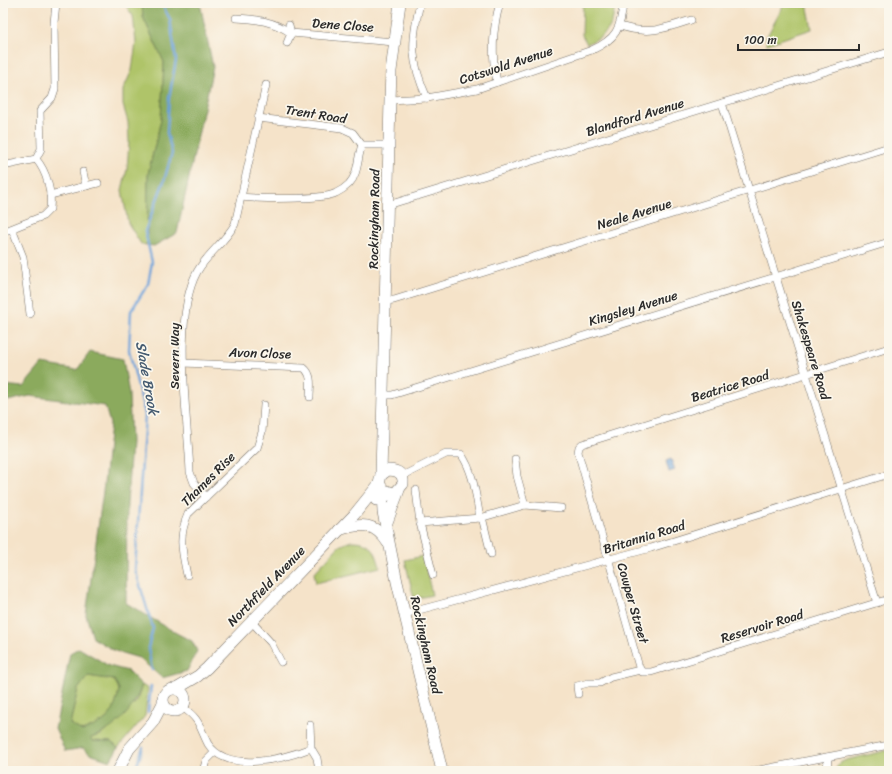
<svg xmlns="http://www.w3.org/2000/svg" width="892" height="774" font-family="Sriracha,sans-serif">
	<style>
		.green { fill: #afc469; stroke: #6d784a }
		.forest { fill: #8baa5d; stroke: #5b6a44; fill-rule: evenodd }
		.water { fill: #6ca2da; stroke: #4c6682 }
		.lines { fill: none; stroke-linecap: round; stroke-linejoin: round }
		.stream { stroke: #6ca2da; stroke-width: 2.5 }
		.street-casing { stroke: #726b62; stroke-width: 8 }
		.primary-casing { stroke: #726b62; stroke-width: 12 }
		.street { stroke: #fff; stroke-width: 7 }
		.primary { stroke: #fff; stroke-width: 11 }
		.labels { text-anchor: middle; dominant-baseline: central; stroke-width: 3.5; stroke-linejoin: round; paint-order: stroke }
		.street-label { font-size: 13px; fill: #2b2b2b; stroke: #fbf7ec }
		.water-label { font-size: 14px; font-style: italic; fill: #455b71; stroke: #fbf7ec }
	</style>
	<rect width="100%" height="100%" fill="#fbf7ec"/>
	<filter id="ink" filterUnits="userSpaceOnUse"><feTurbulence type="fractalNoise" baseFrequency=".025" numOctaves="2"/><feDisplacementMap in="SourceGraphic" scale="8" xChannelSelector="R" yChannelSelector="G"/><feConvolveMatrix kernelMatrix="1 2 1 2 8 2 1 2 1" color-interpolation-filters="sRGB"/></filter>
	<filter id="wash" filterUnits="userSpaceOnUse"><feTurbulence type="fractalNoise" baseFrequency=".012" numOctaves="4" result="noise"/><feDisplacementMap in="SourceGraphic" scale="16" xChannelSelector="R" yChannelSelector="G"/><feGaussianBlur stdDeviation="0.9" result="paint"/><feColorMatrix in="noise" values="0 0 0 0 0 0 0 0 0 0 0 0 0 0 0 0 0 1.4 0 .05"/><feComposite in="paint" operator="in"/></filter>
	<g filter="url(#wash)">
		<rect width="100%" height="100%" fill="#f5e3c9"/>
		<!-- green -->
		<g class="green">
			<polygon points="124,3 142,3 143,17 164,62 161,120 148,174 147,245 141,244 128,223 122,190 127,169 129,142 128,122 123,105 123,90 132,70 136,42 133,16"/>
			<path d="M583,3h32c-2,24 -6,31 -28,41l-5,-9z"/>
			<polygon points="785,3 807,3 812,29 767,44 766,38"/>
			<path d="M351,541c21,0 24,8 29,26l-64,16 -2,-10 25,-27z"/>
			<polygon points="423,556 432,595 414,599 405,560"/>
			<path d="M88,676l26,4 5,9c-4,27 -12,33 -37,42l-12,-7 8,-35z"/>
			<polygon points="142,685 148,689 145,716 118,748 111,742 92,741 90,738 101,735 137,701"/>
			<polygon points="889,750 889,771 834,771 840,763 846,760"/>
		</g>
		<!-- forest -->
		<g class="forest">
			<polygon points="142,3 200,3 213,67 177,233 154,246 147,245 148,174 161,120 164,62 143,17"/>
			<polygon points="90,352 123,359 129,394 131,442 127,505 126,603 178,634 192,641 197,651 187,671 162,678 139,658 115,651 93,638 86,615 104,484 110,424 105,406 30,396 3,402 3,385 23,387 42,364 77,370"/>
			<path d="M79,648l30,18 19,5 14,14c-8,25 -26,44 -51,53l1,3 19,1 7,6 -8,13 -20,-7 -7,-6 -18,3 -10,-22 15,-76zM88,676l26,4 5,9c-4,26 -12,33 -37,42l-12,-7 8,-35z"/>
		</g>
		<!-- water -->
		<polygon class="water" points="671,459 675,470 669,472 666,461"/>
		<g class="lines">
			<!-- stream -->
			<g class="stream">
				<polyline points="152,670 148,648 153,628 135,569 145,415 129,350 131,311 148,284 152,262 145,231 164,181 172,153 167,133 169,98 176,60 170,19 161,3"/>
				<polyline points="148,712 151,686"/>
				<polyline points="135,771 143,747"/>
			</g>
		</g>
	</g>
	<g filter="url(#ink)">
		<g class="lines">
			<defs>
				<g id="street">
					<path d="M420,3c-9,40 -10,57 7,95"/>
					<path d="M236,18c21,1 37,3 55,15l103,9"/>
					<path d="M620,26c28,9 44,3 71,-6"/>
					<polyline points="287,43 291,33 289,25"/>
					<path d="M497,82c-6,-27 -5,-52 3,-79"/>
					<path d="M390,100l37,-2 50,-9 115,-39c24,-11 29,-21 31,-47"/>
					<polyline points="722,103 877,603"/>
					<polyline points="258,118 342,128 353,133 362,145 389,145"/>
					<polyline points="36,159 41,149 40,111 52,98 55,89 54,23 56,3"/>
					<polyline points="3,166 36,159"/>
					<polyline points="83,172 86,186"/>
					<polyline points="50,195 98,183"/>
					<path d="M242,197c15,2 81,3 94,-4 4,-2 10,-6 13,-9 10,-11 8,-26 13,-39"/>
					<polyline points="388,205 889,52"/>
					<polyline points="12,229 23,257 30,314"/>
					<path d="M3,232l40,-16 7,-7c2,-17 -3,-37 -14,-50"/>
					<polyline points="385,301 394,300 889,147"/>
					<polyline points="889,348 582,444 579,447 578,452 639,667 642,672 651,672 889,599"/>
					<path d="M183,363l121,5c9,7 6,19 6,29"/>
					<polyline points="383,395 392,395 889,242"/>
					<polyline points="515,459 517,476 525,505"/>
					<path d="M402,476l44,-22h15c13,18 15,43 19,64"/>
					<polyline points="416,490 420,523 480,518 525,505 561,508"/>
					<path d="M206,497l-12,-14 -4,-11c-2,-54 -18,-154 7,-200 10,-18 28,-30 38,-48l31,-139"/>
					<polyline points="482,517 491,554"/>
					<polyline points="420,523 433,575"/>
					<path d="M187,575c-5,-24 -9,-38 1,-61l69,-66 5,-16 2,-27"/>
					<polyline points="404,614 651,548 889,474"/>
					<polyline points="251,621 271,643 281,662"/>
					<polyline points="578,694 577,686 588,683 600,683 611,677 640,670"/>
					<path d="M182,707c18,12 17,19 26,37 20,30 75,15 103,4"/>
					<polyline points="310,725 311,748 317,758 319,771"/>
					<polyline points="203,771 206,761 214,753"/>
					<polyline points="754,771 889,745"/>
					<polyline points="827,771 828,757"/>
				</g>
				<g id="primary">
					<polyline points="381,475 390,100 391,71 400,3"/>
					<polyline points="382,489 383,512 397,582 442,771"/>
					<path d="M376,500l20,-8 7,-8c1,-10 -5,-14 -15,-14l-7,5 -2,9 5,6 9,3"/>
					<polyline points="386,525 399,490"/>
					<path d="M339,530c22,-7 36,-8 49,13"/>
					<polyline points="176,689 198,676 207,668 354,515 379,484"/>
					<circle cx="174" cy="700" r="11"/>
					<polyline points="118,771 129,749 153,722 163,703"/>
				</g>
			</defs>
			<!-- street casing -->
			<use href="#street" class="street-casing"/>
			<!-- primary casing -->
			<use href="#primary" class="primary-casing"/>
			<!-- street -->
			<use href="#street" class="street"/>
			<!-- primary -->
			<use href="#primary" class="primary"/>
		</g>
	</g>
	<g class="labels">
		<!-- street labels -->
		<g class="street-label">
			<text transform="translate(343 25) rotate(4)">Dene Close</text>
			<text transform="translate(506 65) rotate(-18)">Cotswold Avenue</text>
			<text transform="translate(316 114) rotate(9)">Trent Road</text>
			<text transform="translate(635 117) rotate(-17)">Blandford Avenue</text>
			<text transform="translate(634 214) rotate(-17)">Neale Avenue</text>
			<text transform="translate(374 219) rotate(-89)">Rockingham Road</text>
			<text transform="translate(633 308) rotate(-17)">Kingsley Avenue</text>
			<text transform="translate(811 350) rotate(73)">Shakespeare Road</text>
			<text transform="translate(260 353) rotate(2)">Avon Close</text>
			<text transform="translate(174 356) rotate(-90)">Severn Way</text>
			<text transform="translate(730 386) rotate(-17)">Beatrice Road</text>
			<text transform="translate(208 479) rotate(-45)">Thames Rise</text>
			<text transform="translate(644 537) rotate(-17)">Britannia Road</text>
			<text transform="translate(266 586) rotate(-46)">Northfield Avenue</text>
			<text transform="translate(633 603) rotate(74)">Cowper Street</text>
			<text transform="translate(762 626) rotate(-17)">Reservoir Road</text>
			<text transform="translate(426 645) rotate(77)">Rockingham Road</text>
		</g>
		<!-- water labels -->
		<g class="water-label">
			<text transform="translate(147 378) rotate(80)">Slade Brook</text>
		</g>
	</g>
	<!-- margin -->
	<rect width="892" height="774" fill="none" stroke="#fbf7ec" stroke-width="16"/>
	<!-- scale -->
	<path d="M738 44v6h121v-6" fill="none" stroke="#2b2b2b" stroke-width="2"/>
	<text x="744" y="44" font-size="12" fill="#2b2b2b" stroke="#fbf7ec" stroke-width="3" paint-order="stroke">100 m</text>
</svg>
